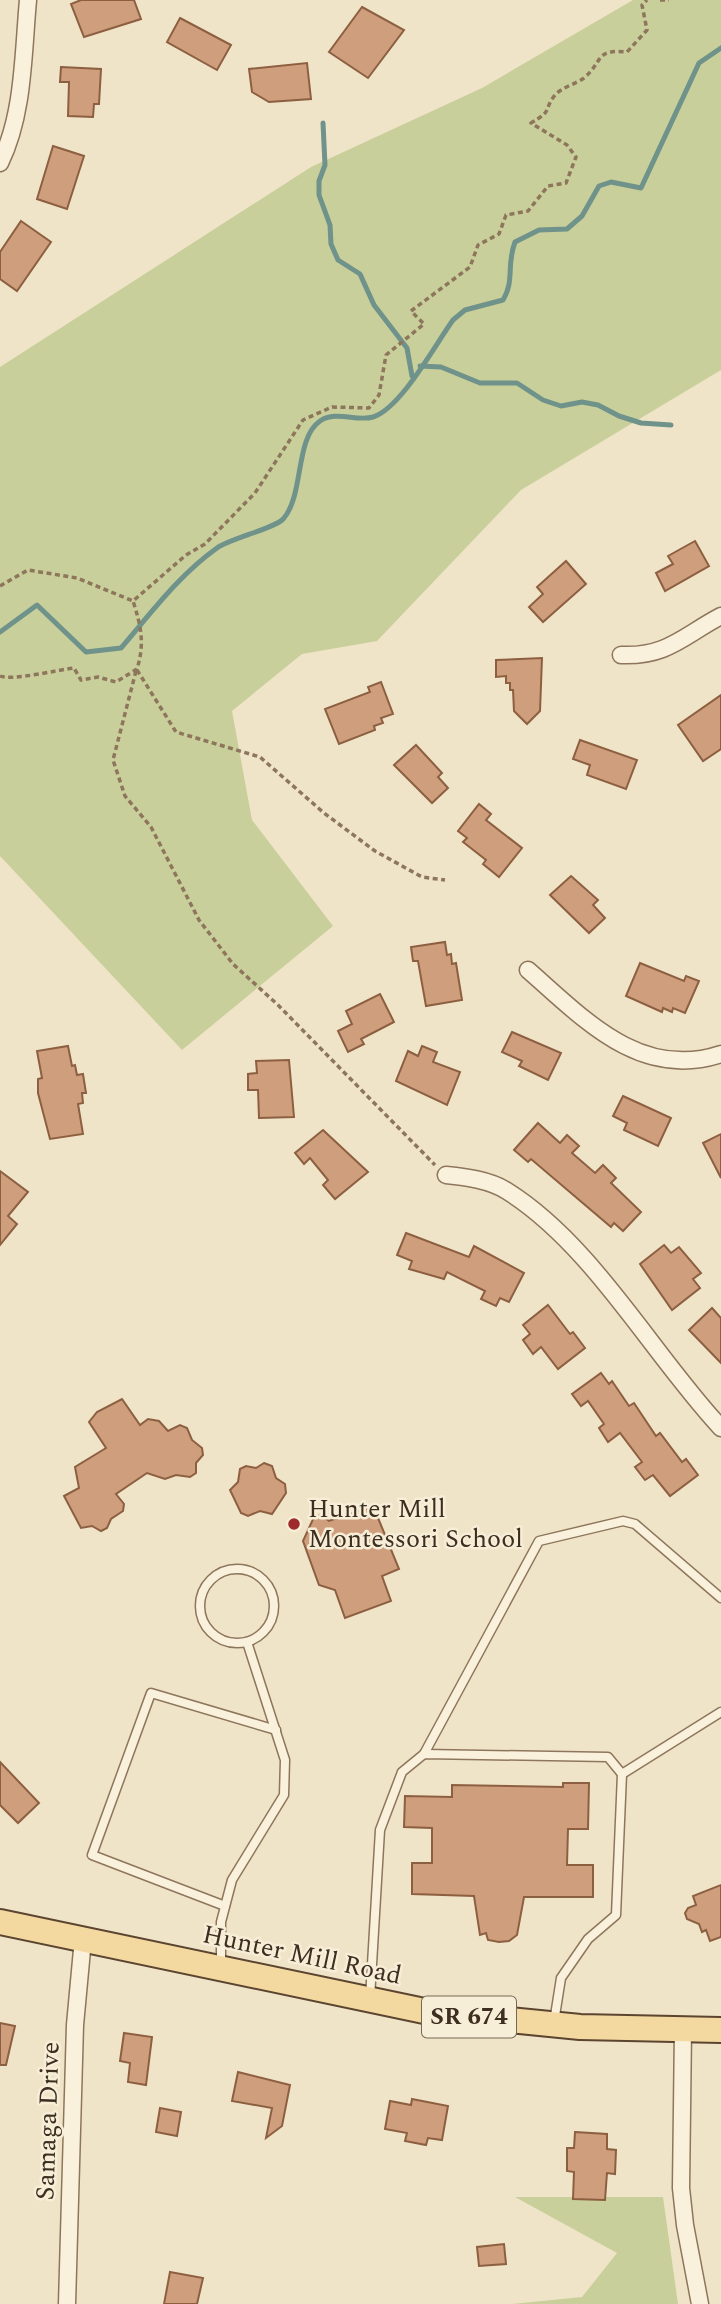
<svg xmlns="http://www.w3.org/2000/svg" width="721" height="2304" font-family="Spectral,serif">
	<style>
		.green { fill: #c9cf9b }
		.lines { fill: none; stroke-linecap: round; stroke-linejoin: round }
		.stream { stroke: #6f938a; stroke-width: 5 }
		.building { fill: #cf9f7d; stroke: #8d5f41; stroke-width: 2 }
		.lane-casing { stroke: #8d765c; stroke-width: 11 }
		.street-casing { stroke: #8d765c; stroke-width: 19 }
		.primary-casing { stroke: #5b4430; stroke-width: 28 }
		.path { stroke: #8d765c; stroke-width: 3.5; stroke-dasharray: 5 3.5; stroke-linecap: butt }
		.lane { stroke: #faf1dc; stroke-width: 8 }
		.street { stroke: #faf1dc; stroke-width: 16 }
		.primary { stroke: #f3d9a0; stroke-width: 24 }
		.poi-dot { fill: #9e2a2b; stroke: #f7eed8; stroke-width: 2.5 }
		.labels { text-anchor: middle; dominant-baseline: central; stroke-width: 5; stroke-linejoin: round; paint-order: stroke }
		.shield { fill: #f7eed8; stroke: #756857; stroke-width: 2 }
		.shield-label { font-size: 24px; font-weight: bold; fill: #3d2e20 }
		.poi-label { font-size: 26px; fill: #3d2e20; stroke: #f7eed8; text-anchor: start }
		.street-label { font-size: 26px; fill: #3d2e20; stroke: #f7eed8 }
	</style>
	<rect width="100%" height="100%" fill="#f0e4c8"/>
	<!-- green -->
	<g class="green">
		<polygon points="633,0 721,0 721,370 521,490 377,641 302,654 232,711 252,820 333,926 182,1050 0,856 0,367 311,167 482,88"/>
		<polygon points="515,2197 663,2197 678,2304 512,2304 582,2297 617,2253"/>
	</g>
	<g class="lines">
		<!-- stream -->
		<g class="stream">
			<polyline points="323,123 325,165 319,181 319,195 330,225 331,244 338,260 360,274 374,305 407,348 412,376"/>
			<polyline points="420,366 441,367 480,383 517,383 543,400 561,406 582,402 598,405 619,416 641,423 671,425"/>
			<path d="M0,632l37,-27 49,47 35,-4c30,-35 58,-73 96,-100 14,-10 60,-20 67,-30 20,-24 11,-80 36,-97 16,-11 36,1 53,-4 28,-9 62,-72 80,-97l12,-10 38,-10c12,-20 3,-34 12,-58l24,-12 28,-1 15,-13 17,-30 12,-4 30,6 58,-125 22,-15"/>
		</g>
	</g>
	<!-- building -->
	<g class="building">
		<polygon points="81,0 134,0 141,19 84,37 71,4"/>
		<polygon points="362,7 404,30 368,78 329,52"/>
		<polygon points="180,18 231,45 217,70 167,42"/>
		<polygon points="307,63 311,99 269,102 252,92 249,69"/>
		<polygon points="61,67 101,69 99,104 94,104 93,117 68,116 69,82 60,82"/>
		<polygon points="53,146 84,156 67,209 37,199"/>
		<polygon points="21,221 51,242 17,291 0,279 0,252"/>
		<polygon points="695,541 709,566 665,591 656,573 673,564 668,556"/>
		<polygon points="566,561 586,584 543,622 529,607 543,594 537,587"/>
		<polygon points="542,658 540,711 527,724 514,711 513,690 510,690 510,683 506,683 506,676 496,677 496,660"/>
		<polygon points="381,682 393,714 381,718 383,723 374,726 375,730 339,744 325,709 370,692 368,687"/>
		<polygon points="721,695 721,749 703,761 678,725"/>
		<polygon points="580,740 637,760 626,789 587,775 590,765 573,759"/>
		<polygon points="416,745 442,773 438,777 448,788 432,803 394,765"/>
		<polygon points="479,804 491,814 486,820 522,848 499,877 483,864 486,860 463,842 467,838 458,831"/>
		<polygon points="571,876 598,900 593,905 605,918 589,933 550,895"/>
		<polygon points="445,942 447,955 451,954 452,964 456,963 462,1000 426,1006 418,961 413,961 411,947"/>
		<polygon points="640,963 684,981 686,976 699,981 685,1013 673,1008 672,1012 663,1008 662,1012 626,996"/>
		<polygon points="380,994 394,1022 361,1039 364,1044 348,1052 338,1031 352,1024 346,1011"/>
		<polygon points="512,1032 561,1053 548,1080 519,1066 522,1061 502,1052"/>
		<polygon points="68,1046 72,1066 75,1065 77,1075 83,1074 86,1093 82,1093 83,1103 78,1104 83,1134 50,1139 38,1093 38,1079 42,1078 37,1051"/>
		<polygon points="422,1046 437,1052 433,1062 460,1072 447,1105 396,1081 408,1051 418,1056"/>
		<polygon points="289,1060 294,1117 259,1118 258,1090 248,1090 248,1074 257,1073 256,1061"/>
		<polygon points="623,1096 671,1118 658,1146 624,1130 627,1123 613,1116"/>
		<polygon points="538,1123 560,1143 567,1135 579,1146 572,1153 595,1173 603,1165 616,1178 611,1183 641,1212 623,1231 614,1223 611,1227 531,1159 528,1162 514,1150"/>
		<polygon points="323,1130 368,1172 335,1199 323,1185 328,1180 310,1158 304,1164 295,1153"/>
		<polygon points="721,1134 721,1178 703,1143"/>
		<polygon points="0,1171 28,1192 8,1216 17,1224 0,1245"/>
		<polygon points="406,1233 469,1257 474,1246 524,1273 509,1302 500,1298 496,1306 481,1299 485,1291 447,1272 444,1279 409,1269 412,1261 397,1255"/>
		<polygon points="664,1245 671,1253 679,1247 701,1273 693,1279 700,1288 672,1310 640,1264"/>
		<polygon points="548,1305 570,1334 573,1332 585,1348 558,1369 541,1347 533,1354 523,1340 530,1334 523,1325"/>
		<polygon points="712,1308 721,1318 721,1363 689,1330"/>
		<polygon points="601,1373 609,1384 612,1381 629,1406 634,1403 656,1436 660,1433 682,1462 686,1459 698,1475 670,1496 653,1475 645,1480 635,1467 642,1462 620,1433 608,1442 599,1428 604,1424 588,1401 581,1406 572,1394"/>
		<polygon points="122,1399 140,1425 148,1419 159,1421 168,1431 180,1425 187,1428 192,1440 202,1448 203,1455 196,1463 196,1473 190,1477 176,1475 165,1479 147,1473 116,1494 124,1504 123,1511 111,1519 107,1528 101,1531 92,1526 81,1528 64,1496 79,1488 75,1467 106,1448 89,1422 97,1412"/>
		<polygon points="264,1463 272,1466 276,1478 285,1484 286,1493 272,1514 260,1511 248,1516 241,1513 230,1490 238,1482 240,1469 246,1466 256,1468"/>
		<polygon points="367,1508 376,1513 399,1569 382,1576 391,1601 345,1618 335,1590 319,1585 303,1541 314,1517 321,1515 329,1521"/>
		<polygon points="0,1762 39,1803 18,1823 0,1805"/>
		<polygon points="563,1783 589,1783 588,1829 568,1829 567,1865 593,1865 593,1897 524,1897 517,1935 509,1941 499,1942 488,1940 486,1933 480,1935 474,1896 412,1894 412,1863 432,1863 432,1828 404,1827 405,1796 452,1797 452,1785 563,1787"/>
		<polygon points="721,1885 721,1937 710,1941 706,1930 702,1932 699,1924 687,1919 685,1913 688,1908 696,1905 693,1896"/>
		<polygon points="0,2023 15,2026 6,2065 0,2065"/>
		<polygon points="124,2033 152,2037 146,2085 128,2082 130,2063 120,2061"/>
		<polygon points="238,2072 290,2085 282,2126 266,2138 272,2108 232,2101"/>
		<polygon points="412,2099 448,2106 442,2140 428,2138 426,2145 405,2141 407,2133 385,2129 390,2101 411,2105"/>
		<polygon points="160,2108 181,2112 177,2136 156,2132"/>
		<polygon points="575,2132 607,2134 607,2149 616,2150 615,2174 607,2173 605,2200 573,2199 574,2172 567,2171 567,2148 574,2148"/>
		<polygon points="504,2244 506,2264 479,2266 477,2247"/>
		<polygon points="170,2272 203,2278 197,2304 164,2304"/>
	</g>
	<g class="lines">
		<defs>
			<g id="lane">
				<circle cx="237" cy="1606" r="37"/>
				<polyline points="424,1754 539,1541 623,1521 635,1524 721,1598"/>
				<polyline points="622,1774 721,1712"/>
				<polyline points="225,1906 92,1855 151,1693 276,1730"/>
				<polyline points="221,1966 221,1922 232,1880 284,1795 285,1760 247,1642"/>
				<polyline points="370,1998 380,1830 402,1772 424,1754 608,1757 622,1774 616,1915 588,1939 561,1978 554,2022"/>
			</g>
			<g id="street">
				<path d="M0,163c24,-49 23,-109 28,-163"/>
				<path d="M621,655c46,2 62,-19 100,-39"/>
				<path d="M528,970c55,48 112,111 193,84"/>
				<path d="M446,1175c20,2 44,5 61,16 86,54 145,163 214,237"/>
				<polyline points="683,2029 681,2188 685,2225 700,2304"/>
				<polyline points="67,2304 75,2025 83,1939"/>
			</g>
			<polyline id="primary" points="0,1922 429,2012 580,2027 721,2030"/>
		</defs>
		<!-- lane casing -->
		<use href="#lane" class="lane-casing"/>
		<!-- street casing -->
		<use href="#street" class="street-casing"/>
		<!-- primary casing -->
		<use href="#primary" class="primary-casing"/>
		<!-- path -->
		<g class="path">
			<polyline points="660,0 669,0"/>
			<polyline points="0,586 28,570 77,578 133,601"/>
			<polyline points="137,670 176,732 260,757 324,813 375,851 422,877 445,880"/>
			<polyline points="136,671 113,760 125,796 151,827 199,920 233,964 278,1005 435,1165"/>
			<path d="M0,676c12,5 57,-6 74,-8l7,12 17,-3 18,5 21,-13c8,-26 4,-43 -4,-68l53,-46 19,-11 50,-51 48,-73 29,-13 37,1 10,-13 7,-40 38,-31 -13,-13 59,-44 8,-22 21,-11 7,-19 22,-4 20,-25 18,-3 10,-26 -9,-12 -36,-22c23,-13 12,-13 24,-28 7,-8 21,-11 29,-17 20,-17 10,-29 43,-26l20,-22 -5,-25 5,-5"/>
		</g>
		<!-- lane -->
		<use href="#lane" class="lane"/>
		<!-- street -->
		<use href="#street" class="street"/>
		<!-- primary -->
		<use href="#primary" class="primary"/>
	</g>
	<!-- markers -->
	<circle class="poi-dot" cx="294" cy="1524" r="7"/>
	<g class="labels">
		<!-- shield labels -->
		<rect class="shield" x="422" y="1996.5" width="94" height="41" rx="5"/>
		<g class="shield-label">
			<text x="469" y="2017">SR 674</text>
		</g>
		<!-- poi labels -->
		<g class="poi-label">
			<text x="308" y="1509">Hunter Mill<tspan x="308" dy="30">Montessori School</tspan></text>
		</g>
		<!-- street labels -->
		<g class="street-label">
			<text transform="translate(302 1955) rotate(12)">Hunter Mill Road</text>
			<text transform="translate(48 2121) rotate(-88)">Samaga Drive</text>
		</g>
	</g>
</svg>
